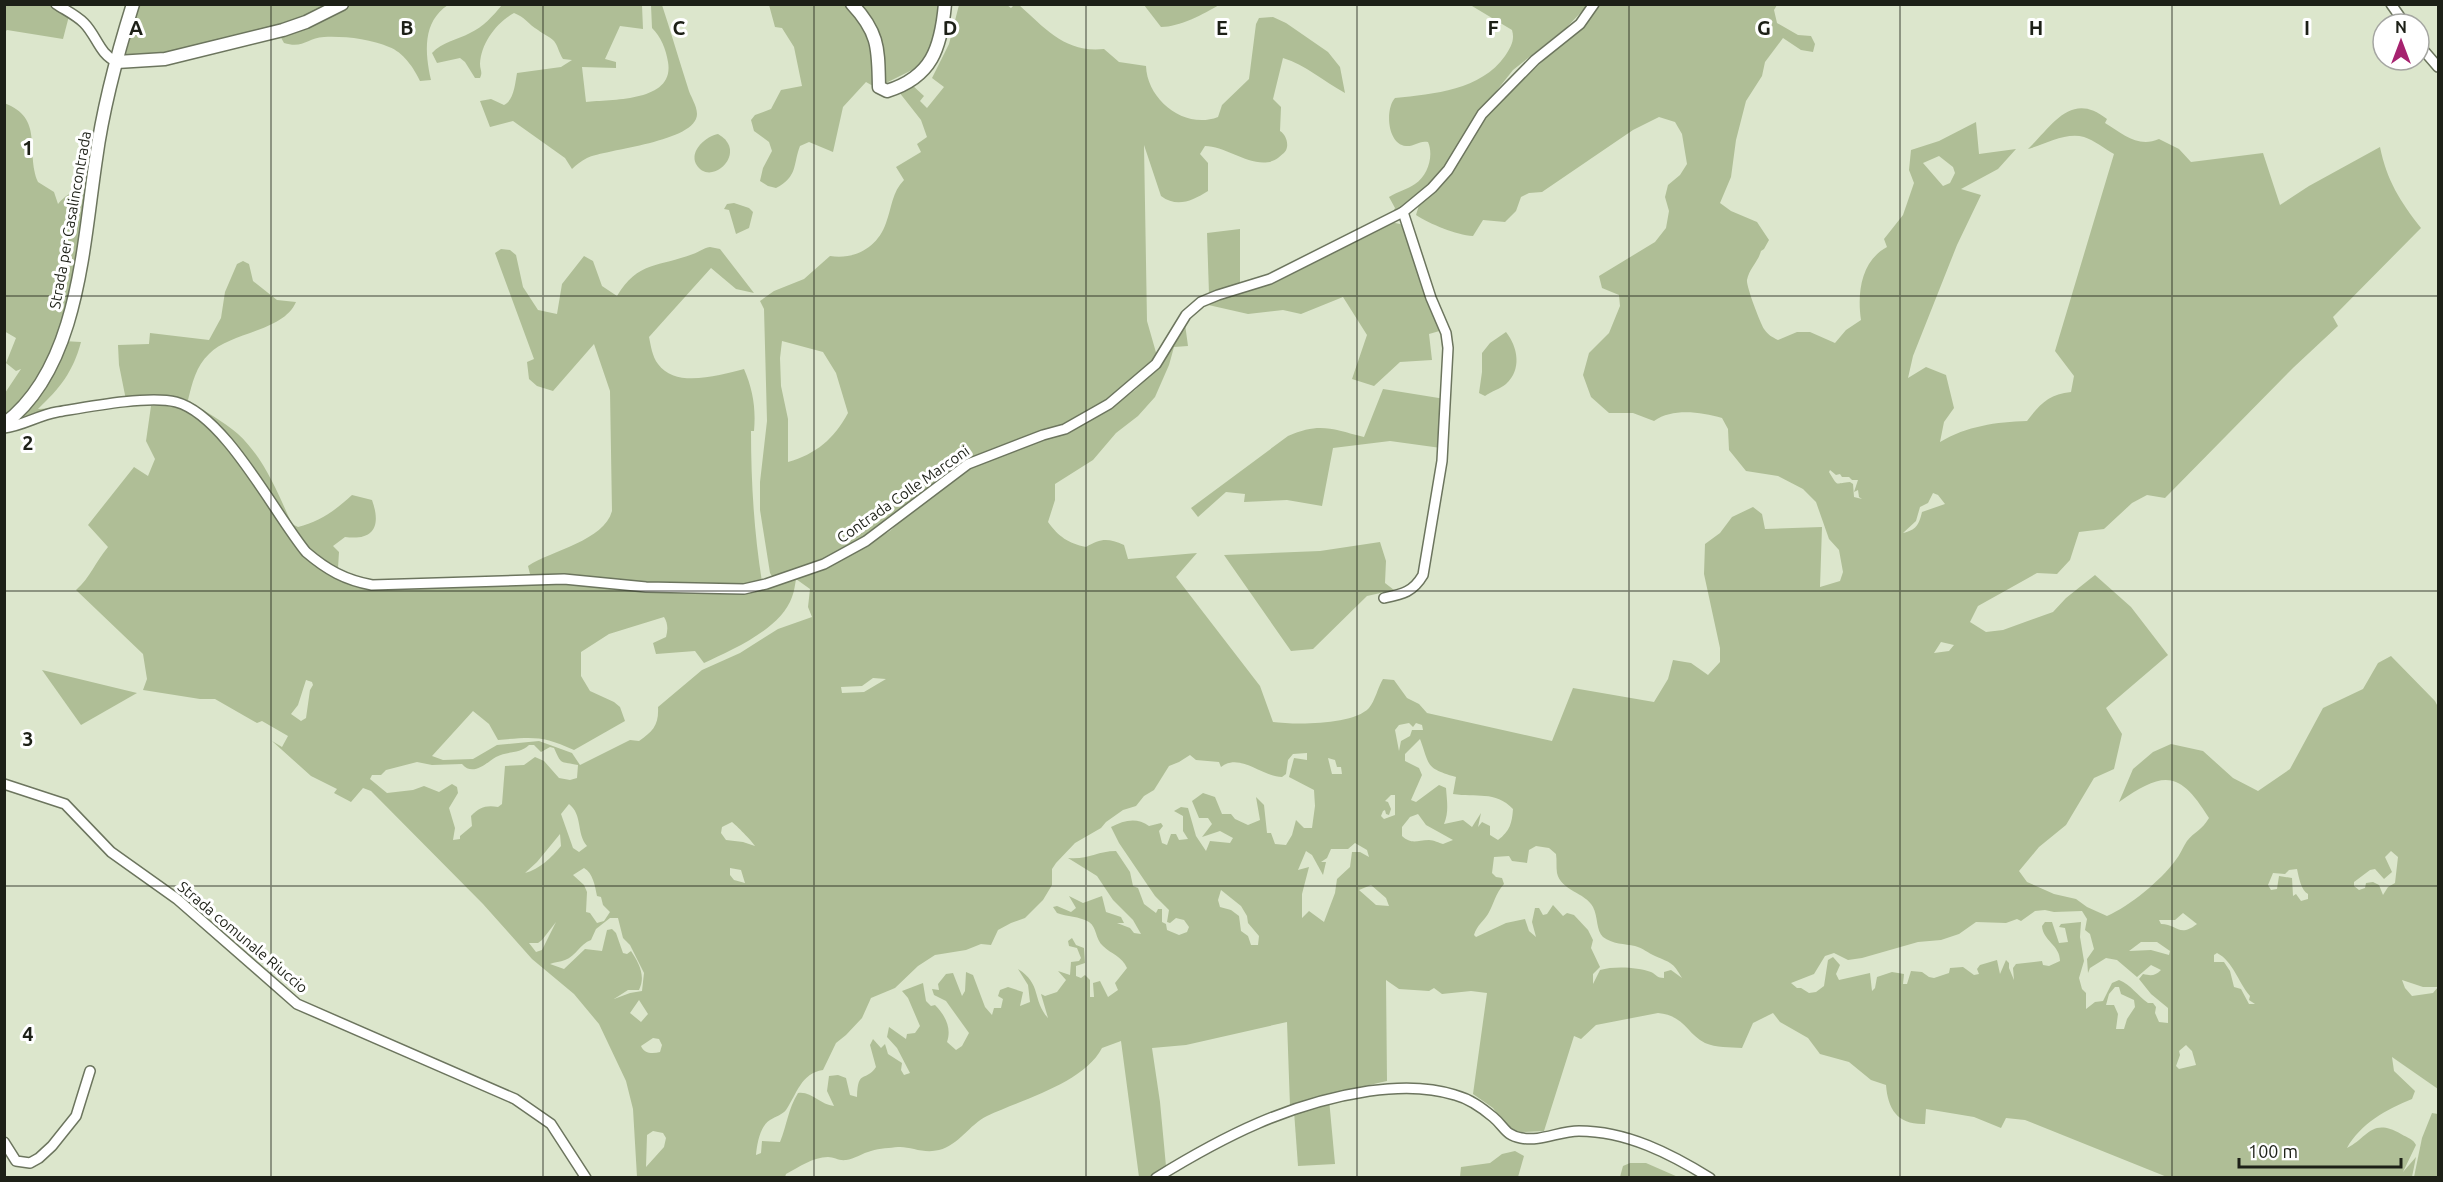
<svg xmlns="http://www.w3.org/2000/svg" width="2443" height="1182" font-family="Ubuntu,sans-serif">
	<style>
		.green { fill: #afbe96; fill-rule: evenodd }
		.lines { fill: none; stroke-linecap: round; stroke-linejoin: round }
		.street-casing { stroke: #6c755e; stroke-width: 12 }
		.secondary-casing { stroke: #6c755e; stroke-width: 15 }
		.street { stroke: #fff; stroke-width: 9 }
		.secondary { stroke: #fff; stroke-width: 12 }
		.grid { fill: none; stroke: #1d2017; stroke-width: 1.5; stroke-opacity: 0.55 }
		.labels { text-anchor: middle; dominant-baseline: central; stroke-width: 6; stroke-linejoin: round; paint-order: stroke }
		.street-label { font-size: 15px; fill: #1d2017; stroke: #fff }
		.grid-label { font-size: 20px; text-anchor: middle; font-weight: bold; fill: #1d2017; stroke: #fff; stroke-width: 6; stroke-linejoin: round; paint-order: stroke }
	</style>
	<rect width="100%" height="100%" fill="#dce6cc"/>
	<!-- green -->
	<g class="green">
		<polygon points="5,5 53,5 69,16 63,39 7,30 5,32"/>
		<polygon points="139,5 335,5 301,21 205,46 155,55 125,57"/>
		<path d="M350,5h98c-26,17 -23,48 -17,75l-11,1c-6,-13 -17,-29 -31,-34 -18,-8 -45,-11 -65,-10 -17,1 -21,12 -40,6l-5,-9z"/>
		<path d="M502,5h140l1,24 -23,-3 -15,33 11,3v6l-34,-1 4,35c27,-3 89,0 82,-40 -2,-13 -7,-25 -16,-34l-1,-23h11c9,27 17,55 26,83 2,8 9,17 9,26 0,28 -91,35 -110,44 -6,3 -11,7 -15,11l-7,-11 -52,-37 -23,6 -10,-26 11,-2 13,6c10,-5 11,-21 13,-32l44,-6 11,-7 -9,-1c-4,-6 -5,-13 -9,-18 -5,-5 -11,-7 -16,-11 -10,-6 -13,-13 -24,-17 -18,10 -33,30 -34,51 0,6 3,8 0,14h-5l-10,-16 -5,-4 -23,5 -5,-10c10,-11 25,-13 38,-20 13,-6 23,-17 32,-28z"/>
		<path d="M769,5h78l18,19 13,47 -5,15 -7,-4 -23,25 -10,45 -24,-10 -9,4c-7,18 -2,31 -24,42l-8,-2 -8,-5 3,-13 9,-17 -3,-9 -15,-11 -3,-11 4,-5 16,-6 10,-19 21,-4 -8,-39 -12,-19 -7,-1z"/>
		<path d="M861,5h82l-13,48 -8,12 -36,18c-4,-34 -9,-49 -25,-78z"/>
		<path d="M959,5h48l4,3 3,-3h5c27,24 46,48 85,44l15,13 27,4c1,34 39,64 72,51l4,-12 27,-26 7,-55 3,-6 14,-1 13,6 42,29 12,15 5,26c-22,-12 -39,-28 -62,-35l-10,41 8,8 -1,24c5,3 8,10 7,16 -1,6 -5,7 -9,11 -21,15 -50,-12 -73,-12l-5,8 8,9v28c-16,10 -31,17 -47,5l-17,-51 3,176 10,35 -50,45 -42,23 -102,38 -99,76 -25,14 -66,26 -3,-5 -10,-63v-28l7,-61 -3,-112 -4,-8 14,-10 30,-12 26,-23c25,4 48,-9 56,-33 6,-16 6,-31 18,-43l-8,-13 25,-15 -4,-8 10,-7 -6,-17 -22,-28 12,-8 13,12 -4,5 7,7 17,-21 -12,-9 17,-34zM782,341l41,11 13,21 12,40c-14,26 -32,41 -60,49v-43l-7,-33 -1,-28z"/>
		<path d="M1144,5h75c-15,9 -40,22 -58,22z"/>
		<path d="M1473,5h115l-22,23 -53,42 -34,43 -39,62 -26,24 -21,13 2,-4 -6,-11c8,-5 19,-8 26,-13 13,-9 19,-28 13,-42 -9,-2 -14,5 -22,4 -19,-2 -21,-37 -11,-48 39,-4 86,-8 110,-42 6,-9 10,-16 7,-26l-40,-24z"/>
		<path d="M1598,5h179l-3,5 3,13 21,12 13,1 4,8 -2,8 -12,-2 -18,-12 -18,24 -3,14 -16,25 -10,39 -5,37 -11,26 11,8 26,11 12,18 -5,9 -3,2c-3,11 -12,18 -14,29 -1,6 13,42 17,49 4,6 8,8 14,11l19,-8h13l25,11 11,-13 15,-10c-4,-27 0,-59 26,-73l-3,-8 19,-24 11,-32 -5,-13 2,-20 28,-9 37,-19 3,32 37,-5 -18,20 -37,20 20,6 -24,50 -44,111 -5,22 18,-11 20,8 8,33 -10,14 -4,20c27,-16 56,-20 87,-21 13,-17 22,-27 44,-29l3,-16 -19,-25 59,-197c-9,-5 -20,-14 -30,-17 -18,-5 -38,7 -56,12 24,-23 43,-59 79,-30l-2,4c18,11 33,25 54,16l20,10 12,13 72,-9 17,52 29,-19 71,-39c7,34 20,54 41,81l-88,89 5,9 -44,41 -129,131 -18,-3 -15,8 -28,26 -25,3 -9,28 -13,14 -20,-1 -59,33 -8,16 16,10 17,-2 50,-18 13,-14 29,-23 36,32 37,48 -62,53 16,26 -8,35 -20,9 -28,47 -27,22 -20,24 8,11 27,12 22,5 11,8 20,9c23,-10 53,-35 68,-55 5,-6 8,-14 12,-20 7,-9 15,-11 22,-23 -30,-48 -45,-47 -90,-16l14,-33 20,-17 18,-8 32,7 30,27 25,13 32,-22 33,-61 40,-19 15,-26 13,-7 44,45 3,6v382l-46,-32 2,14 21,20 -3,8c-25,10 -52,25 -65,49 21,-10 24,-31 54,-14 7,4 12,5 15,11l-13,27 13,-15 -4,20h-245l-142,-57 -19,-2 -5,10 -27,-11 -48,-8 -1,15c-27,1 -37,-14 -39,-39l-15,-5 -22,-18 -29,-8 -12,-16 -28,-16 -7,-9 -20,10 -11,25c-12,-1 -26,0 -37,-5 -18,-9 -21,-28 -47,-30l-62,12 -15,14 -7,-3 -30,95 -22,1 -12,-2 -17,-22 -20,-14 14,-101 -16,-2 -29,3 -8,-6 -5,3 -30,-2 -13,-9 1,101 -66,15 -31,10 -3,-84 -101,23 -34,3 8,54 7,75h-28l-18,-136 -19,7c-18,35 -81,52 -115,68 -18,9 -28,29 -48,34 -16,4 -29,-4 -41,-3 -8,1 -18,1 -27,4 -8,2 -17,8 -25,9 -7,1 -12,-3 -18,-3 -15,0 -29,10 -42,17l-1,3h-148l-4,-68 -7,-28 -27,-57 -25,-30 -42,-35 -49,-55 -112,-113 -8,-3 -12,14 -17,-9 3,-4 -26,-13 -39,-35 10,6 6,-11 -26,-15 -5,2 -42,-24h-15l-57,-9 4,-11 -4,-25 -67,-64c14,-12 20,-29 32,-43l-20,-22 46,-58 14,9 7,-17 -9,-18 5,-35 17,-2 26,8 41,46 58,83 57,41 217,-1 197,7 87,-35 39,-22 29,-26 52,-38 64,-26 32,-8 40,-22 28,-21 20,-20 30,-46 3,22 -14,1 -5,18 -14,32 -17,19 -22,17 -23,27 -38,24v16l-7,22c11,15 20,21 38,25 15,-9 22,-9 38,-2l4,14 69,-6 -21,24 84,109 13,36c23,3 80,3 96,-14 6,-7 9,-21 14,-29l11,1 13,18 12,6 8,9 125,28 21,-53 81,14 14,-23 5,-19 18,3 17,12 12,-13v-14l-16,-74 1,-30 15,-11 12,-16 21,-10 9,7 3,15 57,-2 -2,60 20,-6 3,-9 -4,-22 -10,-11 -13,-37 -13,-13 -25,-13 -32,-5 -17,-21 -1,-21 -6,-11c-22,-6 -49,-10 -68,3l-21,-8h-24l-18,-16 -8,-22 6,-22 20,-20 11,-27 -1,-11 -17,-7 -3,-12 56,-34 11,-14 3,-17 -4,-14 3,-12 12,-10 7,-11 -5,-30 -7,-12 -16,-5 -26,13 -91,62 -13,1 -8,4 -5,14 -11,11 -22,-2 -10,16c-17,-1 -43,-12 -57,-21l3,-10 33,-34 35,-57 77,-73zM1939,156l14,11 2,6 -5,10 -7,3 -20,-23zM1830,470l6,5 4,-1 2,3h7l3,3h6l-4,12 4,-2 1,7 3,2 -8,-2 -1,-13 -3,-2c-16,1 -11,6 -21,-10zM1933,493l5,2 7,9 -23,8c-3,13 -6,18 -19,21l13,-12 4,-14 8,-4zM796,579l14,10 -2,18 4,10 -34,12 -38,24 -38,17 -44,37c1,18 -5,24 -19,34l-9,-1 -50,25 -8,-12 -33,-12 -42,4 -24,14 -30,1 -11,-4 41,-45 16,13 9,16c34,-3 44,-5 76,10l51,-29 -5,-14 -6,-5 -24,-11 -9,-15v-24l28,-18 55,-17c4,6 4,13 2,20l-13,6 3,11 39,-3 9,12c28,-13 77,-34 88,-66 2,-5 3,-12 4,-18zM1941,642l13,3 -5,6 -15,2zM873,678l13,1 -22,13 -22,1 -1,-6 21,-1zM306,680l6,2 1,3 -3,5 -4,28 -5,3 -10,-7 7,-9zM1409,723l4,4 3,-4 6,2 1,5h-11l-2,6 -9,5 -2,10 -4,-21 4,-5zM1420,739c10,27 5,29 36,38l-3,17c23,4 42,-4 60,15 -1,14 -3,22 -15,31l-8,-5v-9l-8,-4 -4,5 3,-14 -9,14 -9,-7 -19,4c5,-12 3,-22 2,-36l-7,-3 -23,17 -5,-2 11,-25 -3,-7 -14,-7v-7zM529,745h5l7,7 9,-5 4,1c8,18 6,13 24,17l-1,13 -7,2 -11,-2 -15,-17 -9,-4 -11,8 -19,1 -3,38 -4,3c-12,-2 -18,0 -27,9l1,10 -12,10v3l-7,1 2,-12 -6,-20 9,-15 -1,-6 -5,-3 -13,8 -15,-6 -11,4 -26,3 -17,-14 2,-4h9l5,-5 31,-8 15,3 30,-1c11,13 24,-1 34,-7 11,-6 24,-3 33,-12zM1307,753v7l-13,-2 -5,19 25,13 1,16 -3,22h-8l-8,-8 -4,15 -6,10 -11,-1 -4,-11h-4l-3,-28 -8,-8 4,23 -12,5 -13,-6 -4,-5h-9l-7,-17 -12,-4 -11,8 7,17h9l4,6 -10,13 18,-6 13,7 -3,5 -20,-2 -4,10 -10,-15 -8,-28 -7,-1 -7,4 9,5v15l5,8 -9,1 -3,-6h-5l-4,11 -5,-2 -3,-12 4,-5 -2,-3 -12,3c-12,-9 -25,-6 -38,1l8,16 36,53 14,14 -2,12 3,1 6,-5 8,2 5,7 -2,5 -8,3 -12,-5 -1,-6 -4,-2v-13h-4l-2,4 -12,-9 -6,-16 -5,-2 -3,-14 -14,-21c-19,0 -28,9 -48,7l29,18 16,24 20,20 8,14 -7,-1 -4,-5 -13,-5h7l-3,-6 -15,-5 -4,-16 -19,7 -14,-7 7,12 -5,4 -14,-6 -4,1 4,6c10,4 22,3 32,9 8,5 6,17 14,24 8,8 19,10 24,22l-12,15 3,7 -10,7 -8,-16 -7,2 1,14h-4v-17l-5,-5 -4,3 -5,-2v-10l9,-3 -1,-15 -8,-3 -4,-7 -4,3 1,5 8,2 4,10 -2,3 -8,1 -1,13 -12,-4 8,9 -9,12 -12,4 -4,-2 7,24c-16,-18 -6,-34 -30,-49l10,16 2,17 -10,4 3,-14 -15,-5 -8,3 -2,6 5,3 -2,9h-7l-2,7 -7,-8 -12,-32 -7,-3 -1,19 -3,5 -9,-23 -7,1 -8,10 1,6 -7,-1 2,6 12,6 23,32 -7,13 -6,4 -9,-8c5,-14 -2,-27 -12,-37l-4,1 -5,-5 -3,-18 -21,8 6,7 12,28 -5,7 -8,1 -1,5 -17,-12 -2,10 10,11 13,25 -6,2 -3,-5 1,-7 -14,-9 -3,-10 -4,4 -8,-9 -3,6 6,22c-11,16 -18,1 -19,30l-7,-2 -4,-17 -8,-3 -9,1 -2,15 7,15c-14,-1 -22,-15 -36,-13 -10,16 -11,32 -18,49l-18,-1 -1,12 -5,2c1,-11 4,-29 14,-35 6,-4 12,-5 16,-10 11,-16 15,-37 37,-40l13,-27 10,-8 16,-17 9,-20 24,-10 23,-22 17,-11 31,-5 15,-6 10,1 7,-15 13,-7 14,-5 18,-18 9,-15v-16l4,-6 19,-20 26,-15 5,-6 17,-12 13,-4 8,-10 10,-6 15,-24 10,-4 11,-7 6,5 23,2 2,5c19,-15 41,10 61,10l4,-3 2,-14 5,-6zM1328,758l7,2 2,7h4l1,7h-10zM1391,795h4v20l-11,4 -3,-3 2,-5 2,-1 1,4 3,1 2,-6 -3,-7 -3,-1zM569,804c14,11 7,29 18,42l-8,6 -6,-4 -12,-34zM1418,814l8,11 27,15 -10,4c-4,-1 -9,-4 -14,-4 -12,0 -17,5 -27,-4v-9l8,-10zM732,822c4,3 20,19 23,24l-12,-4 -17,-2 -5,-7 1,-6zM560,834l1,12c-10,12 -21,23 -36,27l12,-11zM1355,843l12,7 2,7 -9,-5h-8l-2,15 -13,12 -2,14 -11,29 -15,-11 -7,7v-24l7,-27 -11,3 8,-19 6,4 11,20 3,-13h-5l6,-4 4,-9h17zM1536,846l13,2 7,6c1,6 0,13 1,19 4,18 28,19 36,34 5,9 3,24 10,30 9,7 22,7 32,9 8,2 13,7 20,10 16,7 18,6 27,22l-11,-8 -7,2v6c-7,0 -7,-3 -13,-6 -14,-5 -37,-6 -51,-2l-7,14v-10l7,-7 -9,-19 2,-8 -5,-10 -14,-15 -7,-2 -4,3 -10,-11 -6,9 -4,1 -4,-7h-4l-3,14 4,15 -7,-6 -4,-12 -19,4 -30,14 -2,-2c3,-10 9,-13 14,-21 6,-10 7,-20 16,-30l-2,-6 -6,-1 -4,-4 2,-16 15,-1 3,5 15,2 2,-13zM2391,851l7,6 -3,26 -7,4 -5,8 -4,-10 -6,-3 -7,1 -1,5 -6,2 -5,-4v-4l16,-12 5,-1 9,10 8,-7 -7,-15zM584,868c9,5 11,18 13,28l4,1 2,8 7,7 -6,9 -7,2 -7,-10 -4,-1 1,-20 -3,-7 -11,-10zM730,868l11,2 4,13 -11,-3 -4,-5zM2297,869c2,9 4,21 11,25v5l-7,2 -5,-7 -3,2 -1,-18 -13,-2 -2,13 -6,1 -3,-5 5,-12 12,1 4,-4zM1371,885l15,13 3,8 -13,-1 -17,-15zM1221,890l20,16 6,10 1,7 11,13 -1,9h-7l-3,-9 -7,-5 -2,-15 -8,-6 -11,-3 -2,-7zM2045,910l9,2 28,-1 5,8 -2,11 5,4 4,15 -7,10 1,14 2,-5 16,-10 11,2 20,17 14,-12 10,5c-6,6 -10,6 -18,4l-4,5 12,15 17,14v15l-9,-1 -4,-9 1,-6 -3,-4h-5c-11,-8 -17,-18 -29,-23l-7,3 -9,18 -8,1 -9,7v-16l-4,-4 -3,-11 5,-17 -4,-24 1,-15 -20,2 -2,3 6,1 3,14 -9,1 -7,-21h-7l-3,4c1,15 18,19 18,35l-11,5 -6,-1 -1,-4 -26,3 -3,4 1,12 -5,-12v-5l-3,-3 -6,14 -3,-14 -17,5 -3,4 2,5 -5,1 -11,-8 -13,1 -1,5 -15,5 -5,-1 -7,-5 -11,-1 -4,13h-4l1,-10 -12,-2 -15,5 -2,11 -3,3 -2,-18 -31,7 -3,-6 4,-9 -7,-8 -5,3 -4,26 -8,6 -7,1 -8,-5h-4l-6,-5 23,-9 11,-18 9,-3 14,7 14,-2 56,-16 23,-2 18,-6 17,-12 30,1 11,-4 4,2 14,-10zM2183,913l14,11c-18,14 -20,0 -36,0l-2,-4h16zM610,918h8l5,20 7,7 14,28 -2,18 -12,2 -16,6 14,-9h11c7,-14 0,-27 -8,-39l-4,3 -4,-1 -7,-20 -4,-4 -5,1 -5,21 -17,-2 -21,20 -14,-5c5,-2 10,-2 15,-4 11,-4 15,-16 26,-20l5,-11zM556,922l-14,28 -6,2 -7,-9h9l4,-3zM2141,942h16l13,9 -1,4 -18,-5 -22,1zM2217,953c16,8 21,29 33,43l-1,4 6,4h-6l-8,-15 -7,-2 -4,-16 -6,-9h-10v-7zM2402,980l21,7h15l-5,6 -21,3 -7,-8zM2115,987h4l2,7 13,6 1,7 -8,12 -3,10h-8l2,-15 -4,-9h-8l3,-11zM639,1000l9,14 -7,8 -11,-9zM653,1038l6,1 3,6 -2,7c-7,2 -16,2 -19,-6zM2186,1045l6,6 4,14 -17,4 -3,-3 4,-11 -1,-4zM653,1131l10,2 3,5 -2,9 -18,20 1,-32z"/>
		<path d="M4,103c41,15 21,48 34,79l16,10 4,12c10,-11 17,-15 31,-10l-25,135 -36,69 -23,18v-23l16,-24 -5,2 -10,-8 10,-25 -12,-7z"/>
		<path d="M718,134c32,18 -8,55 -22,30 -7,-14 11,-28 22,-30z"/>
		<polygon points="734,203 749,208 753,212 749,228 736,234 729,210 724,209 727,204"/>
		<polygon points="1391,222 1404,225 1443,330 1429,334 1432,360 1400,362 1374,386 1352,379 1367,335 1343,297 1301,314 1283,310 1248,314 1204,304"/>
		<polygon points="1240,229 1240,286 1209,294 1207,233"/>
		<path d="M710,247l10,2 34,44 -18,-4 -25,-21 -62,69c2,9 3,19 9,27 18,25 61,11 86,5 9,21 12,39 10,62h-3c0,51 3,101 11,151l-43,3 -168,-7 -21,-4 -2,-8c24,-16 76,-25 84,-55l-2,-120 -16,-47 -41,47 -16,-5 -8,-7 -2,-17 7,-3 -39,-106 6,-4 9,1 6,5 7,32 15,23 19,4 5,-30 22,-28 9,5 9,25 15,10c21,-35 42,-29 76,-42 6,-2 10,-6 17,-7z"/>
		<path d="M243,261l6,3 4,17 24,19 19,2c-13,30 -66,30 -87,52 -13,12 -17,30 -21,46 16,11 35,21 50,34 27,25 39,58 54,90l6,3c21,-5 38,-17 54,-32l20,5c9,25 3,41 -27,37l-12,9 6,6 -1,16h-5l-11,-7 -30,-30 -92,-120 -12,-11h-62l-7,-35 -1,-20 31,-1 1,-11 59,7 12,-22 4,-26 12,-28z"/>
		<path d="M1506,332c12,15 16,38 0,52 -6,5 -14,7 -21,12l-6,-3 3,-21v-19l8,-10z"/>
		<path d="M63,341l18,1c-8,30 -21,46 -43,67l19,-1 -41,14 23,-28z"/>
		<path d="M1383,389l62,10 -4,49 -51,-7 -57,7 -11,58 -35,-6 -43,2 1,-8 -19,-2 -28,25 -7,-9 97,-72c32,-14 44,-7 76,1z"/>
		<polygon points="1380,542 1386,561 1385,583 1394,590 1367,596 1313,649 1291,651 1224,555 1320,551"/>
		<polygon points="42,670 137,693 81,725"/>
		<polygon points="1329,1099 1335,1164 1298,1166 1294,1111"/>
		<polygon points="2432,1113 2438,1114 2438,1177 2414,1177 2422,1138"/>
		<polygon points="1515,1151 1524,1156 1518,1177 1460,1177 1461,1167 1490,1163 1502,1154"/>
		<polygon points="1630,1163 1646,1163 1678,1177 1620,1177 1623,1166"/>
	</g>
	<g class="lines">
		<defs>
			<g id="street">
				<path d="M56,4c9,6 20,11 28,19 13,13 15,31 33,39"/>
				<polyline points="2391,4 2405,24"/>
				<polyline points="2419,45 2438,67"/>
				<path d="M4,428c18,-2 35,-13 53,-16 30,-5 91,-17 119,-10 49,13 98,111 130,150 21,18 39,28 66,33l192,-6 82,8 98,2 22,-5 58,-20 42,-23 102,-77 75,-29 22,-6 44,-25 47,-40 30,-49 15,-13 17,-7 52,-16 133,-67 29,-24 16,-18 34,-56 53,-54 45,-36 14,-20"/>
				<path d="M1384,598c19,-4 29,-6 39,-23l19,-114 6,-113 -2,-15 -15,-35 -28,-86"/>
				<polyline points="4,784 65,804 111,852 177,899 297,1004 515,1099 551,1124 586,1178"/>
				<polyline points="4,1142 16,1161 30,1163 39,1158 52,1146 76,1116 90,1071"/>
				<path d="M1156,1178c68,-42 133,-75 213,-87 28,-4 58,-5 86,4 15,4 26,12 38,22 12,10 12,18 28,21 20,4 38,-7 58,-7 48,0 92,23 131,47"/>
			</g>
			<g id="secondary">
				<path d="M852,4c28,30 26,46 27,83l8,4c45,-14 54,-43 58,-87"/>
				<polyline points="117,62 165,59 283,30 306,22 342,4"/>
				<path d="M4,424c75,-56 79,-180 92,-265 7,-52 21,-104 37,-155"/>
			</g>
		</defs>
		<!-- street casing -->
		<use href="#street" class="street-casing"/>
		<!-- secondary casing -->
		<use href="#secondary" class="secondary-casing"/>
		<!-- street -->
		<use href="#street" class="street"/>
		<!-- secondary -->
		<use href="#secondary" class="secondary"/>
	</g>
	<!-- grid -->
	<path class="grid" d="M271,4v1174M543,4v1174M814,4v1174M1086,4v1174M1357,4v1174M1629,4v1174M1900,4v1174M2172,4v1174M4,296h2434M4,591h2434M4,886h2434"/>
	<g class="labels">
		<!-- street labels -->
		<g class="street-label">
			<text transform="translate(70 220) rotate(-80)">Strada per Casalincontrada</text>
			<text transform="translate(903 494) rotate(-35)">Contrada Colle Marconi</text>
			<text transform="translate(243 937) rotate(40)">Strada comunale Riuccio</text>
		</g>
	</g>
	<g class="grid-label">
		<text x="136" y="35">A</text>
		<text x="407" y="35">B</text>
		<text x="679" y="35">C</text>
		<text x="950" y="35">D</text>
		<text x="1222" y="35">E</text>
		<text x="1493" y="35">F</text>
		<text x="1764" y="35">G</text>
		<text x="2036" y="35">H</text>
		<text x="2307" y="35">I</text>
		<text x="28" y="155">1</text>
		<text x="28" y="450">2</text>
		<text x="28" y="746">3</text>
		<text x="28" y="1041">4</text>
	</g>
	<!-- border -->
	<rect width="2443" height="1182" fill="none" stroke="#1d2017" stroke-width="12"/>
	<!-- north arrow -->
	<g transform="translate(2401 42)"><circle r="28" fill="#ffffff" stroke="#a5a6a2" stroke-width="1.5"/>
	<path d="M0-4.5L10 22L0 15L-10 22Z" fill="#a6226f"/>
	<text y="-9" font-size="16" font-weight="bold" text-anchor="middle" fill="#1d2017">N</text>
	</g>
	<!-- scale -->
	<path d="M2239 1158v9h162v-9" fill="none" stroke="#1d2017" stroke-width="3"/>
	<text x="2248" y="1158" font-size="18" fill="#1d2017" stroke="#ffffff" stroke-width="4.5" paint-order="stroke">100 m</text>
</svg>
